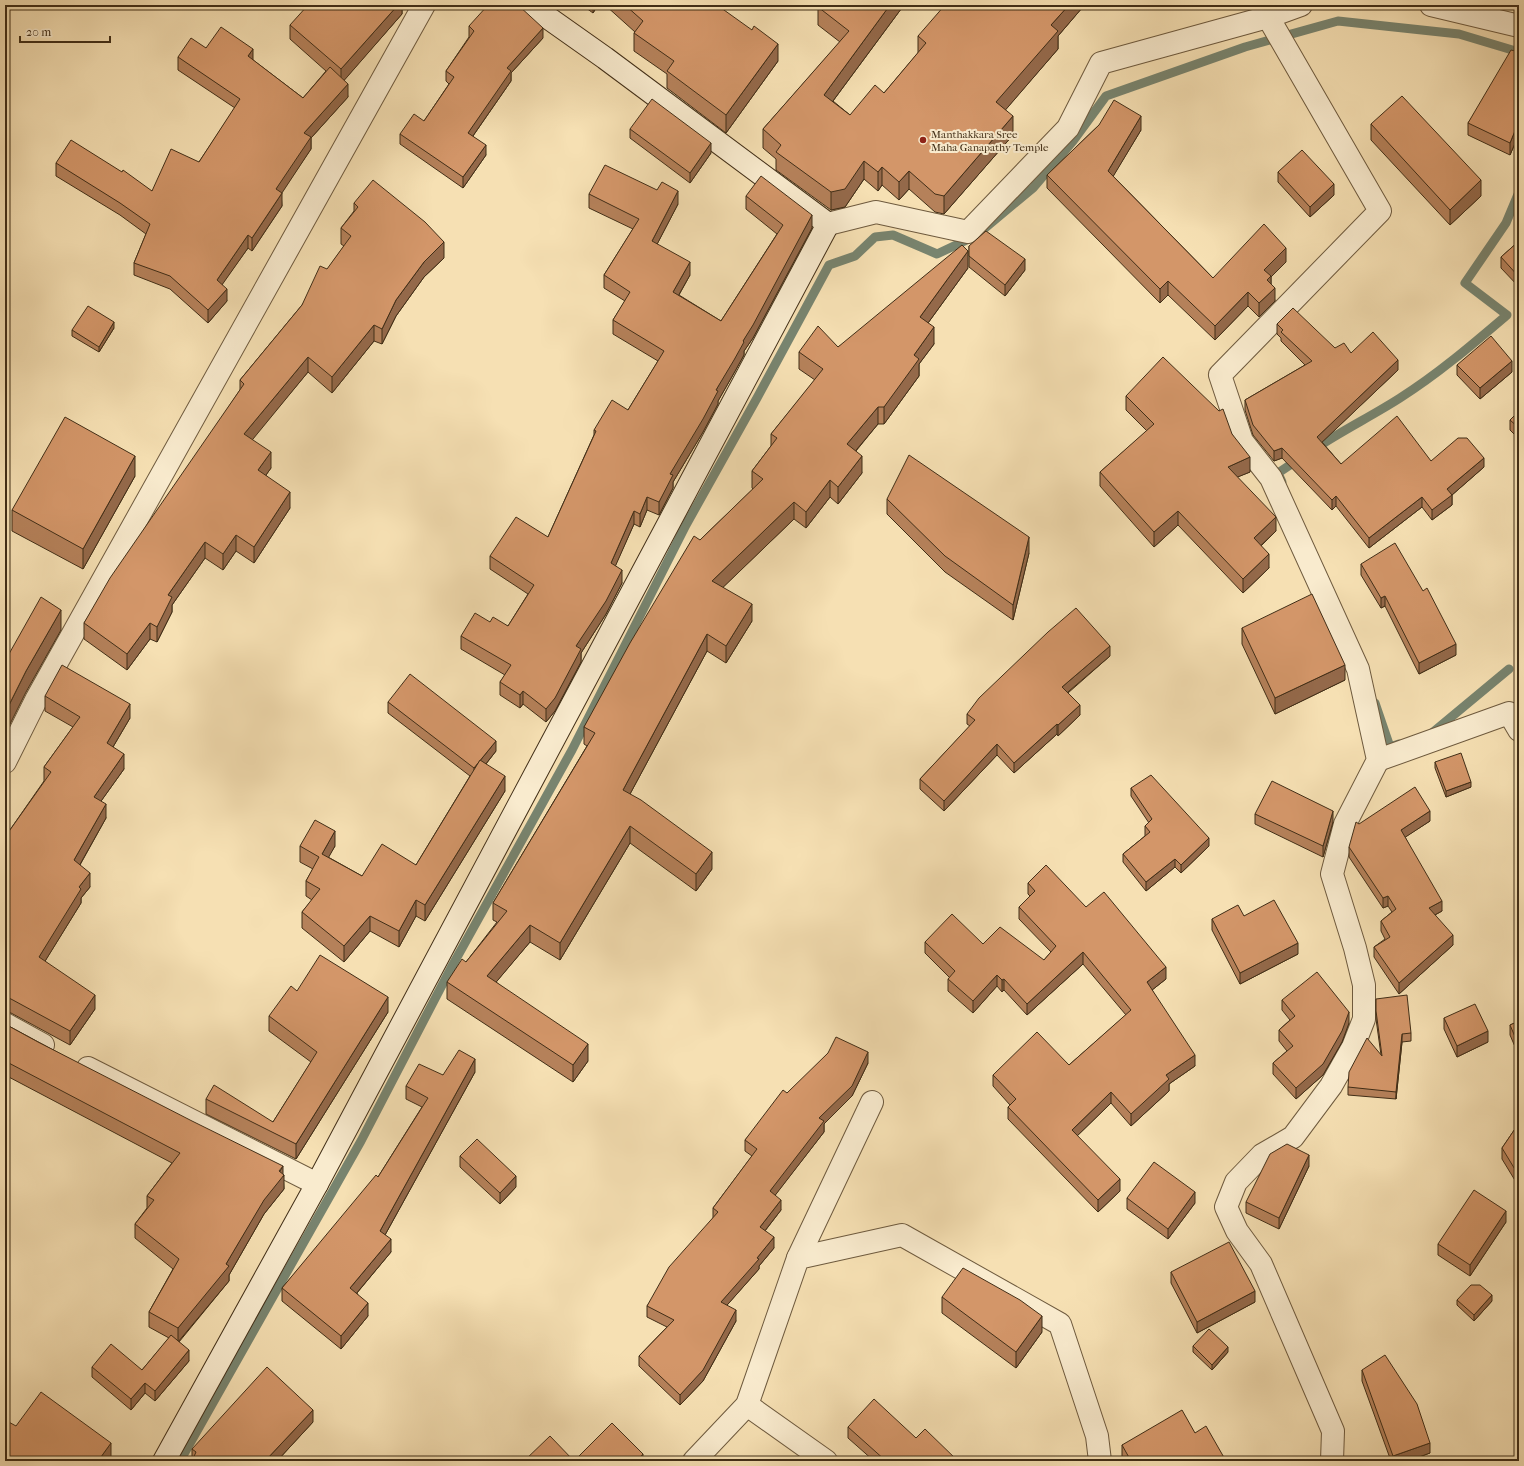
<svg xmlns="http://www.w3.org/2000/svg" width="1524" height="1466" font-family="'IM FELL French Canon',serif">
	<style>
		.lines { fill: none; stroke-linecap: round; stroke-linejoin: round }
		.stream { stroke: #78846f; stroke-width: 9 }
		.street-casing { stroke: #6e5a3e; stroke-width: 24 }
		.secondary-casing { stroke: #412e17; stroke-width: 24 }
		.street { stroke: #f9ebce; stroke-width: 22 }
		.secondary { stroke: #f9ebce; stroke-width: 22 }
		.wall { fill: #b5815a; stroke: #412e17 }
		.shaded-wall { fill: #94694a; stroke: #412e17 }
		.building { fill: #d39669; stroke: #412e17 }
		.poi-dot { fill: #8f2418; stroke: #f9ebce; stroke-width: 1.5 }
		.labels { text-anchor: middle; dominant-baseline: central; stroke-width: 4; stroke-linejoin: round; paint-order: stroke }
		.poi-label { font-size: 11px; fill: #412e17; stroke: #f9ebce; text-anchor: start }
	</style>
	<rect width="100%" height="100%" fill="#f6e0b3"/>
	<filter id="stains"><feTurbulence type="fractalNoise" baseFrequency=".005" numOctaves="4"/><feColorMatrix values="0 0 0 0 .2 0 0 0 0 .09 0 0 0 0 .02 0 0 0 .5 -.17"/></filter>
	<radialGradient id="worn" r=".72"><stop offset=".6" stop-color="#630" stop-opacity="0"/><stop offset="1" stop-color="#630" stop-opacity=".3"/></radialGradient>
	<g class="lines">
		<!-- stream -->
		<g class="stream">
			<polyline points="985,228 1033,188 1073,141 1106,96 1245,47 1338,21 1459,34 1519,52"/>
			<path d="M1313,450c28,-19 59,-34 87,-52 38,-24 73,-54 107,-83l-42,-32 41,-60 13,-31"/>
			<polyline points="1282,482 1278,473 1299,459"/>
			<polyline points="1375,703 1390,747 1399,744"/>
			<polyline points="1432,733 1509,669"/>
			<polyline points="180,1461 361,1141 451,968 572,750 686,525 757,398 829,265 855,256 875,237 893,235 937,254 973,237"/>
		</g>
		<defs>
			<g id="street">
				<polyline points="1431,5 1519,26"/>
				<polyline points="1268,17 1380,211 1220,375 1242,441 1271,478 1358,669 1378,760 1345,824 1332,874 1355,948 1364,985 1364,1019 1353,1047 1331,1086 1293,1137 1262,1155 1236,1182 1226,1207 1237,1231 1261,1264 1333,1431 1332,1461"/>
				<polyline points="828,224 876,212 968,232 1068,128 1101,63 1268,17 1301,5"/>
				<polyline points="1378,760 1509,713 1519,730"/>
				<polyline points="5,762 37,698 424,5"/>
				<polyline points="5,1024 43,1045"/>
				<polyline points="88,1068 317,1184"/>
				<polyline points="798,1258 872,1102"/>
				<polyline points="747,1405 826,1461"/>
				<polyline points="694,1461 747,1405 798,1258 902,1235 1060,1324 1097,1436 1100,1461"/>
			</g>
			<polyline id="secondary" points="164,1461 317,1184 828,224 605,58 530,5"/>
		</defs>
		<!-- street casing -->
		<use href="#street" class="street-casing"/>
		<!-- secondary casing -->
		<use href="#secondary" class="secondary-casing"/>
		<!-- street -->
		<use href="#street" class="street"/>
		<!-- secondary -->
		<use href="#secondary" class="secondary"/>
	</g>
	<!-- wall -->
	<g class="wall">
		<polygon points="582,5 598,5 593,13"/>
		<polygon points="605,5 717,5 778,61 726,133 667,88 667,74 634,51 634,33 635,32"/>
		<polygon points="904,5 833,101 850,115 884,93 918,53 918,36 1082,5 1082,8 1058,36 1058,49 1005,110 1013,135 944,214 935,212 909,189 899,200 882,185 878,191 864,179 845,207 831,210 776,170 776,159 763,148 763,129 840,42 818,25 818,7"/>
		<polygon points="402,8 402,14 344,80 348,97 311,138 311,149 281,193 282,206 252,251 248,248 222,284 227,301 208,323 170,289 134,275 134,263 146,234 120,215 56,176 56,163 152,191 199,162 235,108 178,70 178,57 206,48 253,60 303,98 326,71 290,39 290,25"/>
		<polygon points="469,26 543,38 511,73 511,81 473,136 486,155 463,188 400,144 400,134 424,121 449,84 446,81 446,71 469,37"/>
		<polygon points="1519,52 1519,134 1510,155 1468,135 1468,123"/>
		<polygon points="1371,124 1481,196 1450,225 1371,140"/>
		<polygon points="1099,125 1141,130 1113,176 1213,278 1286,262 1271,277 1271,284 1275,301 1259,317 1248,306 1215,340 1168,295 1160,303 1047,188 1047,175"/>
		<polygon points="630,129 711,153 690,183 630,138"/>
		<polygon points="1278,172 1334,195 1310,217 1278,182"/>
		<polygon points="589,194 678,204 657,244 690,275 679,295 721,321 777,234 746,209 746,196 812,228 753,338 744,351 744,355 734,373 718,401 718,404 703,432 673,482 673,488 659,515 647,510 640,527 634,524 615,566 622,583 606,614 581,653 581,662 555,711 546,722 523,704 520,708 500,695 500,682 505,675 461,649 461,636 490,622 508,626 528,594 490,569 490,556 548,537 594,435 594,430 628,410 658,361 613,334 613,320 625,301 604,288 604,275 633,229 589,208"/>
		<polygon points="354,203 444,258 424,277 396,316 382,344 374,341 332,393 308,372 252,439 271,468 266,475 290,508 254,563 236,551 223,570 205,558 172,605 172,612 157,642 150,639 127,670 84,639 84,623 240,390 240,380 302,305 344,246 341,244 341,228 354,211"/>
		<polygon points="1519,241 1519,287 1501,268 1501,257"/>
		<polygon points="969,246 1025,270 1005,296 969,267"/>
		<polygon points="968,268 928,323 934,344 919,364 919,376 884,424 878,424 856,451 862,473 838,504 830,497 806,528 794,519 723,587 752,621 726,663 707,651 630,794 712,869 696,891 630,843 560,960 530,942 496,982 588,1061 573,1082 447,999 447,982 466,962 497,922 493,920 493,903 587,746 584,744 584,727 700,540 753,489 752,488 752,471 771,446 771,434 815,380 799,369 799,352 838,347"/>
		<polygon points="1277,324 1335,348 1351,353 1398,370 1322,442 1341,464 1431,461 1484,467 1452,495 1452,505 1432,520 1422,507 1369,548 1336,506 1332,510 1282,458 1274,461 1253,435 1245,410 1245,400 1305,365 1281,341 1281,338 1277,334"/>
		<polygon points="114,328 99,352 72,336 72,330"/>
		<polygon points="1457,365 1512,372 1480,399 1457,375"/>
		<polygon points="1126,396 1232,434 1250,472 1237,477 1276,531 1261,546 1269,568 1243,593 1178,525 1154,547 1100,486 1100,472 1147,431 1126,410"/>
		<polygon points="1519,411 1519,439 1510,430 1510,420"/>
		<polygon points="135,476 83,569 12,531 12,510"/>
		<polygon points="887,499 1029,553 1013,620 945,572 887,514"/>
		<polygon points="1361,564 1456,655 1419,674 1385,606 1381,608 1361,575"/>
		<polygon points="1242,628 1345,680 1275,714 1242,644"/>
		<polygon points="1110,656 1068,693 1080,715 1058,736 1057,734 1014,773 997,755 944,811 920,789 920,779 970,726 967,724 967,714"/>
		<polygon points="45,696 130,718 113,747 124,769 101,801 106,818 80,865 90,887 81,898 81,903 45,961 95,1009 70,1045 11,1013 5,1012 5,837 44,781 44,767 73,727 45,711"/>
		<polygon points="388,702 496,751 486,764 505,791 425,921 416,916 399,947 370,931 344,962 302,928 302,912 312,900 306,896 306,881 313,869 300,862 300,846 335,846 328,857 362,876 416,865 470,776 388,713"/>
		<polygon points="1435,762 1471,787 1446,797 1435,768"/>
		<polygon points="1131,788 1209,846 1181,873 1175,867 1146,891 1123,862 1123,854 1145,836 1145,826 1149,823 1131,796"/>
		<polygon points="1255,814 1333,822 1323,857 1255,824"/>
		<polygon points="1430,821 1405,837 1442,911 1435,915 1453,945 1399,994 1374,957 1374,947 1385,939 1381,931 1381,921 1392,912 1388,906 1383,908 1349,857 1349,847"/>
		<polygon points="1028,883 1086,907 1166,979 1152,990 1195,1066 1169,1084 1169,1091 1131,1126 1111,1103 1077,1136 1120,1191 1098,1212 1008,1119 1008,1107 1010,1105 993,1086 993,1075 1069,1065 1126,1015 1083,964 1027,1015 1004,990 1002,992 997,986 973,1013 948,991 948,979 950,978 925,953 925,942 983,944 1044,960 1051,952 1019,919 1019,907 1030,896 1028,894"/>
		<polygon points="1244,916 1298,954 1240,984 1212,930 1212,919"/>
		<polygon points="297,991 388,1012 296,1159 206,1114 206,1099 273,1122 311,1062 269,1031 269,1016"/>
		<polygon points="1376,999 1411,1033 1411,1041 1402,1042 1396,1099 1348,1095 1348,1087 1381,1055 1376,1019"/>
		<polygon points="1282,1000 1349,1023 1342,1042 1323,1075 1296,1099 1273,1074 1273,1063 1287,1051 1279,1041 1279,1030 1290,1020 1282,1010"/>
		<polygon points="1444,1018 1488,1042 1457,1057 1444,1029"/>
		<polygon points="1519,1021 1519,1056 1510,1035 1510,1025"/>
		<polygon points="5,1024 283,1174 284,1189 264,1214 229,1275 229,1281 179,1342 189,1361 155,1401 145,1393 131,1410 92,1377 92,1367 142,1370 169,1338 149,1327 149,1312 173,1269 135,1238 135,1224 147,1208 147,1196 172,1163 5,1075"/>
		<polygon points="868,1063 852,1096 824,1124 824,1132 775,1195 781,1210 765,1231 774,1248 759,1266 759,1269 727,1305 736,1321 703,1381 680,1405 639,1366 639,1356 667,1327 647,1317 647,1306 713,1218 713,1208 752,1156 745,1151 745,1140 787,1093"/>
		<polygon points="475,1072 385,1235 391,1252 357,1293 368,1316 341,1349 282,1301 282,1288 378,1177 422,1107 406,1099 406,1086 443,1075"/>
		<polygon points="1519,1123 1519,1187 1502,1159 1502,1148"/>
		<polygon points="460,1156 516,1187 500,1204 460,1167"/>
		<polygon points="1309,1166 1279,1229 1246,1213 1246,1202"/>
		<polygon points="1127,1198 1195,1203 1168,1239 1127,1209"/>
		<polygon points="1506,1222 1470,1276 1438,1255 1438,1244"/>
		<polygon points="1171,1272 1255,1302 1197,1333 1171,1283"/>
		<polygon points="942,1297 1042,1332 1016,1368 942,1313"/>
		<polygon points="1457,1300 1492,1301 1474,1321 1457,1305"/>
		<polygon points="1193,1346 1228,1352 1212,1370 1193,1352"/>
		<polygon points="1362,1370 1430,1453 1408,1461 1391,1461 1362,1381"/>
		<polygon points="313,1422 277,1461 192,1461 192,1449"/>
		<polygon points="848,1427 916,1438 958,1461 874,1461 848,1438"/>
		<polygon points="1195,1433 1226,1461 1122,1461 1122,1445"/>
	</g>
	<!-- shaded-wall -->
	<g class="shaded-wall">
		<polygon points="398,5 404,5 402,8 402,14 341,84 341,69"/>
		<polygon points="593,5 598,5 593,13"/>
		<polygon points="890,5 904,5 824,113 824,95"/>
		<polygon points="1069,5 1082,5 1082,8 1058,36 1058,49 996,121 996,102 1051,25"/>
		<polygon points="543,28 543,38 511,73 511,81 468,143 468,133 507,68"/>
		<polygon points="778,44 778,61 726,133 726,115"/>
		<polygon points="253,49 253,62 248,56"/>
		<polygon points="348,84 348,97 311,138 311,149 276,202 276,189 304,133"/>
		<polygon points="1013,116 1013,135 944,214 944,196"/>
		<polygon points="1141,116 1141,130 1108,185 1108,171"/>
		<polygon points="1519,121 1519,134 1510,155 1510,143"/>
		<polygon points="711,143 711,153 690,183 690,173"/>
		<polygon points="486,145 486,155 463,188 463,177"/>
		<polygon points="864,161 864,179 845,207 831,210 831,192"/>
		<polygon points="882,167 882,185 878,191 878,172"/>
		<polygon points="909,171 909,189 899,200 899,182"/>
		<polygon points="1481,180 1481,196 1450,225 1450,210"/>
		<polygon points="1334,184 1334,195 1310,217 1310,207"/>
		<polygon points="678,191 678,204 652,254 652,241"/>
		<polygon points="282,193 282,206 252,251 252,238"/>
		<polygon points="812,215 812,228 753,338 744,351 744,355 734,373 718,401 718,404 703,432 673,482 673,488 659,515 659,502 670,474"/>
		<polygon points="248,235 248,248 217,292 217,280"/>
		<polygon points="444,242 444,258 424,277 396,316 382,344 382,329 396,300 424,262"/>
		<polygon points="1286,248 1286,262 1271,277 1271,290 1267,294 1264,270"/>
		<polygon points="968,251 968,268 920,334 920,317"/>
		<polygon points="1025,259 1025,270 1005,296 1005,285"/>
		<polygon points="690,262 690,275 673,305 673,292"/>
		<polygon points="1168,281 1168,295 1160,303 1160,289"/>
		<polygon points="1275,288 1275,301 1259,317 1259,303"/>
		<polygon points="227,289 227,301 208,323 208,310"/>
		<polygon points="1248,292 1248,306 1215,340 1215,326"/>
		<polygon points="114,322 114,328 99,352 99,347"/>
		<polygon points="374,325 374,341 332,393 332,377"/>
		<polygon points="934,327 934,344 919,364 919,376 884,424 884,407 914,355"/>
		<polygon points="308,357 308,372 244,450 244,434"/>
		<polygon points="1398,360 1398,370 1317,447 1317,437"/>
		<polygon points="1512,361 1512,372 1480,399 1480,388"/>
		<polygon points="878,407 878,424 847,461 847,444"/>
		<polygon points="1282,448 1282,458 1274,461 1274,451"/>
		<polygon points="271,452 271,468 258,486 258,470"/>
		<polygon points="135,456 135,476 83,569 83,549"/>
		<polygon points="862,456 862,473 838,504 838,487"/>
		<polygon points="1250,457 1250,472 1228,481 1228,467"/>
		<polygon points="1484,458 1484,467 1452,495 1452,505 1432,520 1432,510 1447,489"/>
		<polygon points="830,480 830,497 806,528 806,512"/>
		<polygon points="290,492 290,508 254,563 254,547"/>
		<polygon points="1336,496 1336,506 1332,510 1332,500"/>
		<polygon points="647,497 647,510 640,527 640,514"/>
		<polygon points="1422,497 1422,507 1369,548 1369,538"/>
		<polygon points="794,502 794,519 712,598 712,581"/>
		<polygon points="634,511 634,524 611,576 611,563"/>
		<polygon points="1178,511 1178,525 1154,547 1154,532"/>
		<polygon points="1276,517 1276,531 1254,552 1254,538"/>
		<polygon points="236,535 236,551 223,570 223,554"/>
		<polygon points="1029,537 1029,553 1013,620 1013,605"/>
		<polygon points="205,542 205,558 172,605 172,612 157,642 157,627 168,595"/>
		<polygon points="1269,554 1269,568 1243,593 1243,579"/>
		<polygon points="622,570 622,583 606,614 581,653 581,662 555,711 546,722 546,709 576,646"/>
		<polygon points="1385,596 1385,606 1381,608 1381,598"/>
		<polygon points="752,604 752,621 726,663 726,646"/>
		<polygon points="61,610 61,630 26,692 5,734 5,713 26,671"/>
		<polygon points="150,623 150,639 127,670 127,654"/>
		<polygon points="707,634 707,651 623,807 623,790"/>
		<polygon points="1456,644 1456,655 1419,674 1419,663"/>
		<polygon points="1110,646 1110,656 1062,697 1062,687"/>
		<polygon points="1345,665 1345,680 1275,714 1275,698"/>
		<polygon points="523,691 523,704 520,708 520,695"/>
		<polygon points="130,704 130,718 107,757 107,743"/>
		<polygon points="1080,705 1080,715 1058,736 1058,725"/>
		<polygon points="1057,724 1057,734 1014,773 1014,763"/>
		<polygon points="496,741 496,751 474,779 474,768"/>
		<polygon points="997,744 997,755 944,811 944,801"/>
		<polygon points="124,754 124,769 94,811 94,797"/>
		<polygon points="505,776 505,791 425,921 425,905"/>
		<polygon points="1471,782 1471,787 1446,797 1446,791"/>
		<polygon points="106,804 106,818 74,875 74,860"/>
		<polygon points="1333,811 1333,822 1323,857 1323,846"/>
		<polygon points="1430,811 1430,821 1401,840 1401,830"/>
		<polygon points="630,826 630,843 560,960 560,943"/>
		<polygon points="335,831 335,846 322,869 322,854"/>
		<polygon points="1209,838 1209,846 1181,873 1181,865"/>
		<polygon points="712,852 712,869 696,891 696,874"/>
		<polygon points="1175,859 1175,867 1146,891 1146,882"/>
		<polygon points="90,873 90,887 81,898 81,903 39,971 39,957 79,887"/>
		<polygon points="1388,896 1388,906 1383,908 1383,898"/>
		<polygon points="416,900 416,916 399,947 399,931"/>
		<polygon points="1442,901 1442,911 1429,918 1429,908"/>
		<polygon points="370,916 370,931 344,962 344,946"/>
		<polygon points="530,925 530,942 487,993 487,976"/>
		<polygon points="1453,935 1453,945 1399,994 1399,983"/>
		<polygon points="1298,943 1298,954 1240,984 1240,973"/>
		<polygon points="1083,952 1083,964 1027,1015 1027,1004"/>
		<polygon points="1166,967 1166,979 1147,994 1147,982"/>
		<polygon points="997,975 997,986 973,1013 973,1001"/>
		<polygon points="1004,979 1004,990 1002,992 1002,980"/>
		<polygon points="95,995 95,1009 70,1045 70,1031"/>
		<polygon points="388,997 388,1012 296,1159 296,1144"/>
		<polygon points="1349,1012 1349,1023 1342,1042 1323,1075 1296,1099 1296,1088"/>
		<polygon points="1488,1031 1488,1042 1457,1057 1457,1046"/>
		<polygon points="1402,1034 1402,1042 1396,1099 1396,1092"/>
		<polygon points="588,1044 588,1061 573,1082 573,1065"/>
		<polygon points="868,1052 868,1063 852,1096 824,1124 824,1132 770,1202 770,1191 819,1118"/>
		<polygon points="1195,1055 1195,1066 1169,1084 1169,1091 1131,1126 1131,1114 1166,1075"/>
		<polygon points="475,1059 475,1072 380,1244 380,1231"/>
		<polygon points="1111,1092 1111,1103 1072,1141 1072,1130"/>
		<polygon points="1309,1155 1309,1166 1279,1229 1279,1218"/>
		<polygon points="283,1166 283,1177 284,1175 284,1189 264,1214 229,1275 229,1281 178,1342 178,1328 226,1264"/>
		<polygon points="516,1176 516,1187 500,1204 500,1193"/>
		<polygon points="1120,1179 1120,1191 1098,1212 1098,1200"/>
		<polygon points="1195,1192 1195,1203 1168,1239 1168,1229"/>
		<polygon points="781,1200 781,1210 760,1237 760,1227"/>
		<polygon points="1506,1211 1506,1222 1470,1276 1470,1265"/>
		<polygon points="774,1237 774,1248 759,1266 759,1269 721,1312 721,1302"/>
		<polygon points="391,1239 391,1252 350,1301 350,1288"/>
		<polygon points="1255,1291 1255,1302 1197,1333 1197,1322"/>
		<polygon points="1492,1295 1492,1301 1474,1321 1474,1315"/>
		<polygon points="368,1303 368,1316 341,1349 341,1336"/>
		<polygon points="736,1310 736,1321 703,1381 680,1405 680,1395"/>
		<polygon points="1042,1316 1042,1332 1016,1368 1016,1352"/>
		<polygon points="1228,1347 1228,1352 1212,1370 1212,1365"/>
		<polygon points="189,1350 189,1361 155,1401 155,1391"/>
		<polygon points="145,1383 145,1393 131,1410 131,1399"/>
		<polygon points="313,1410 313,1422 277,1461 265,1461"/>
		<polygon points="111,1443 111,1457 108,1461 98,1461"/>
		<polygon points="1430,1443 1430,1453 1408,1461 1393,1461 1393,1456"/>
		<polygon points="643,1454 643,1461 637,1461"/>
	</g>
	<!-- building -->
	<g class="building">
		<polygon points="308,5 398,5 341,69 290,25"/>
		<polygon points="488,5 518,5 543,28 507,68 511,71 468,133 486,145 463,177 400,134 414,114 424,121 454,77 446,71 474,31 469,26"/>
		<polygon points="625,5 717,5 752,30 754,26 778,44 726,115 667,71 674,61 634,33 643,21"/>
		<polygon points="819,5 890,5 824,95 850,115 875,85 884,93 926,43 918,36 945,5 1069,5 1051,25 1058,31 996,102 1013,116 944,196 935,194 909,171 899,182 882,167 878,172 864,161 845,189 831,192 776,152 781,145 763,129 849,31 818,7"/>
		<polygon points="221,27 253,49 248,56 303,98 330,67 348,84 304,133 311,137 276,189 282,193 252,238 248,235 217,280 227,289 208,310 170,276 134,263 150,224 120,203 56,163 71,140 122,172 123,170 152,191 171,149 199,162 240,99 178,57 191,38 206,48"/>
		<polygon points="1511,50 1519,52 1519,121 1510,143 1468,123"/>
		<polygon points="1402,96 1481,180 1450,210 1371,124"/>
		<polygon points="652,99 711,143 690,173 630,129"/>
		<polygon points="1114,100 1141,116 1108,171 1213,278 1264,224 1286,248 1264,270 1271,276 1267,280 1275,288 1259,303 1248,292 1215,326 1168,281 1160,289 1047,175 1099,125"/>
		<polygon points="1302,150 1334,184 1310,207 1278,172"/>
		<polygon points="605,165 657,190 662,182 678,191 652,241 690,262 673,292 721,321 783,225 746,196 761,176 812,215 753,325 743,341 744,342 734,360 716,390 718,391 703,419 670,474 673,475 659,502 647,497 640,514 634,511 611,563 622,570 606,601 576,646 581,649 555,698 546,709 523,691 520,695 500,682 511,665 461,636 475,613 490,622 493,617 508,626 534,585 490,556 516,517 548,537 596,431 594,430 612,400 628,410 664,351 613,320 630,292 604,275 639,219 589,194"/>
		<polygon points="373,180 425,222 444,242 424,262 396,300 382,329 374,325 332,377 308,357 244,434 271,452 258,470 290,492 254,547 236,535 223,554 205,542 168,595 172,597 157,627 150,623 127,654 84,623 110,578 244,384 240,380 302,305 320,266 327,269 351,236 341,228 358,207 354,203"/>
		<polygon points="986,231 1025,259 1005,285 969,256 969,246"/>
		<polygon points="1519,241 1519,277 1501,257"/>
		<polygon points="962,245 968,251 920,317 934,327 914,355 919,359 884,407 878,407 847,444 862,456 838,487 830,480 806,512 794,502 712,581 752,604 726,646 707,634 623,790 641,800 712,852 696,874 630,826 560,943 530,925 487,976 588,1044 573,1065 447,982 462,959 466,962 507,911 493,903 595,733 584,727 630,643 694,536 700,540 763,479 752,471 777,438 771,434 823,369 799,352 818,326 838,347"/>
		<polygon points="88,306 114,322 99,347 72,330"/>
		<polygon points="1293,308 1335,348 1344,343 1351,353 1373,332 1398,360 1317,437 1341,464 1397,416 1431,461 1458,438 1467,438 1484,458 1447,489 1452,495 1432,510 1422,497 1369,538 1336,496 1332,500 1282,448 1274,451 1253,425 1245,400 1312,361 1281,332 1283,330 1277,324"/>
		<polygon points="1491,336 1512,361 1480,388 1457,365"/>
		<polygon points="1163,357 1219,411 1223,409 1232,434 1250,457 1228,467 1276,517 1254,538 1269,554 1243,579 1178,511 1154,532 1100,472 1154,424 1126,396"/>
		<polygon points="1519,411 1519,428 1510,420"/>
		<polygon points="65,417 135,456 83,549 12,510"/>
		<polygon points="909,455 1029,537 1013,605 945,556 887,499"/>
		<polygon points="1395,543 1423,591 1427,588 1456,644 1419,663 1385,596 1381,598 1361,564"/>
		<polygon points="1312,594 1345,665 1275,698 1242,628"/>
		<polygon points="41,597 61,610 26,671 5,713 5,661"/>
		<polygon points="1076,608 1110,646 1062,687 1080,705 1058,725 1057,724 1014,763 997,744 944,801 920,779 975,720 967,714 979,698 1048,632"/>
		<polygon points="62,665 130,704 107,743 124,754 94,797 106,804 74,860 90,873 79,887 81,889 39,957 95,995 70,1031 11,999 5,997 5,837 51,772 44,767 80,717 45,696"/>
		<polygon points="410,674 496,741 474,768 388,702"/>
		<polygon points="1461,753 1471,782 1446,791 1435,762"/>
		<polygon points="480,760 505,776 425,905 416,900 399,931 370,916 344,946 302,912 320,889 306,881 319,857 300,846 315,820 335,831 322,854 362,876 382,844 416,865"/>
		<polygon points="1151,775 1209,838 1181,865 1175,859 1146,882 1123,854 1150,832 1145,826 1152,819 1131,788"/>
		<polygon points="1272,781 1333,811 1323,846 1255,814"/>
		<polygon points="1415,787 1430,811 1401,830 1442,901 1429,908 1453,935 1399,983 1374,947 1390,937 1381,921 1396,909 1388,896 1383,898 1349,847 1356,822 1359,824"/>
		<polygon points="1046,865 1086,907 1104,892 1166,967 1147,982 1195,1055 1166,1075 1169,1079 1131,1114 1111,1092 1072,1130 1120,1179 1098,1200 1008,1107 1016,1099 993,1075 1037,1032 1069,1065 1131,1010 1083,952 1027,1004 1004,979 1002,980 997,975 973,1001 948,979 955,971 925,942 952,914 983,944 1000,927 1044,960 1056,946 1019,907 1035,891 1028,883"/>
		<polygon points="1274,900 1298,943 1240,973 1212,919 1238,905 1244,916"/>
		<polygon points="320,955 388,997 296,1144 206,1099 214,1085 273,1122 317,1052 269,1016 291,986 297,991"/>
		<polygon points="1317,972 1349,1012 1342,1031 1323,1064 1296,1088 1273,1063 1293,1046 1279,1030 1295,1016 1282,1000"/>
		<polygon points="1407,995 1411,1033 1402,1034 1396,1092 1348,1087 1349,1072 1367,1038 1382,1056 1376,1011 1376,999"/>
		<polygon points="1475,1004 1488,1031 1457,1046 1444,1018"/>
		<polygon points="1519,1021 1519,1046 1510,1025"/>
		<polygon points="5,1024 38,1042 192,1121 283,1166 279,1171 284,1175 264,1200 226,1264 229,1266 178,1328 149,1312 179,1259 135,1224 154,1200 147,1196 180,1153 5,1061"/>
		<polygon points="836,1037 868,1052 852,1086 819,1118 824,1121 770,1191 781,1200 760,1227 774,1237 757,1258 759,1259 721,1302 736,1310 703,1370 680,1395 639,1356 674,1320 647,1306 669,1267 718,1212 713,1208 757,1149 745,1140 783,1090 787,1093 828,1053"/>
		<polygon points="459,1050 475,1059 380,1231 391,1239 350,1288 368,1303 341,1336 282,1288 376,1175 378,1177 428,1098 406,1086 419,1064 443,1075"/>
		<polygon points="1519,1123 1519,1176 1502,1148"/>
		<polygon points="477,1139 516,1176 500,1193 460,1156"/>
		<polygon points="1287,1144 1309,1155 1279,1218 1246,1202 1270,1154"/>
		<polygon points="1154,1162 1195,1192 1168,1229 1127,1198"/>
		<polygon points="1474,1190 1506,1211 1470,1265 1438,1244"/>
		<polygon points="1229,1242 1255,1291 1197,1322 1171,1272"/>
		<polygon points="963,1268 1020,1300 1042,1316 1016,1352 942,1297"/>
		<polygon points="1471,1285 1480,1285 1492,1295 1474,1315 1457,1300"/>
		<polygon points="1209,1329 1228,1347 1212,1365 1193,1346"/>
		<polygon points="171,1335 189,1350 155,1391 145,1383 131,1399 92,1367 111,1344 142,1370"/>
		<polygon points="1385,1355 1417,1404 1430,1443 1393,1456 1362,1370"/>
		<polygon points="267,1367 313,1410 265,1461 192,1461 196,1452 192,1449"/>
		<polygon points="41,1392 111,1443 98,1461 79,1461 75,1458 74,1461 5,1461 5,1420 16,1426"/>
		<polygon points="874,1399 916,1438 925,1429 958,1461 886,1461 848,1427"/>
		<polygon points="1182,1410 1195,1433 1206,1426 1226,1461 1131,1461 1122,1445"/>
		<polygon points="612,1423 643,1454 637,1461 574,1461"/>
		<polygon points="550,1436 574,1461 524,1461"/>
	</g>
	<!-- markers -->
	<circle class="poi-dot" cx="923" cy="140" r="4"/>
	<g class="labels">
		<!-- poi labels -->
		<g class="poi-label">
			<text x="931" y="134">Manthakkara Sree<tspan x="931" dy="13">Maha Ganapathy Temple</tspan></text>
		</g>
	</g>
	<!-- margin -->
	<rect width="1524" height="1466" fill="none" stroke="#f6e0b3" stroke-width="20"/>
	<rect x="6" y="6" width="1512" height="1454" fill="none" stroke="#412e17" stroke-width="2"/>
	<rect x="10" y="10" width="1504" height="1446" fill="none" stroke="#412e17"/>
	<!-- scale -->
	<path d="M20 36v6h90v-6" fill="none" stroke="#412e17" stroke-width="2"/>
	<text x="26" y="36" font-size="12" fill="#412e17" stroke="#f9ebce" stroke-width="3" paint-order="stroke">20 m</text>
	<rect width="100%" height="100%" filter="url(#stains)"/>
	<rect width="100%" height="100%" fill="url(#worn)"/>
</svg>
